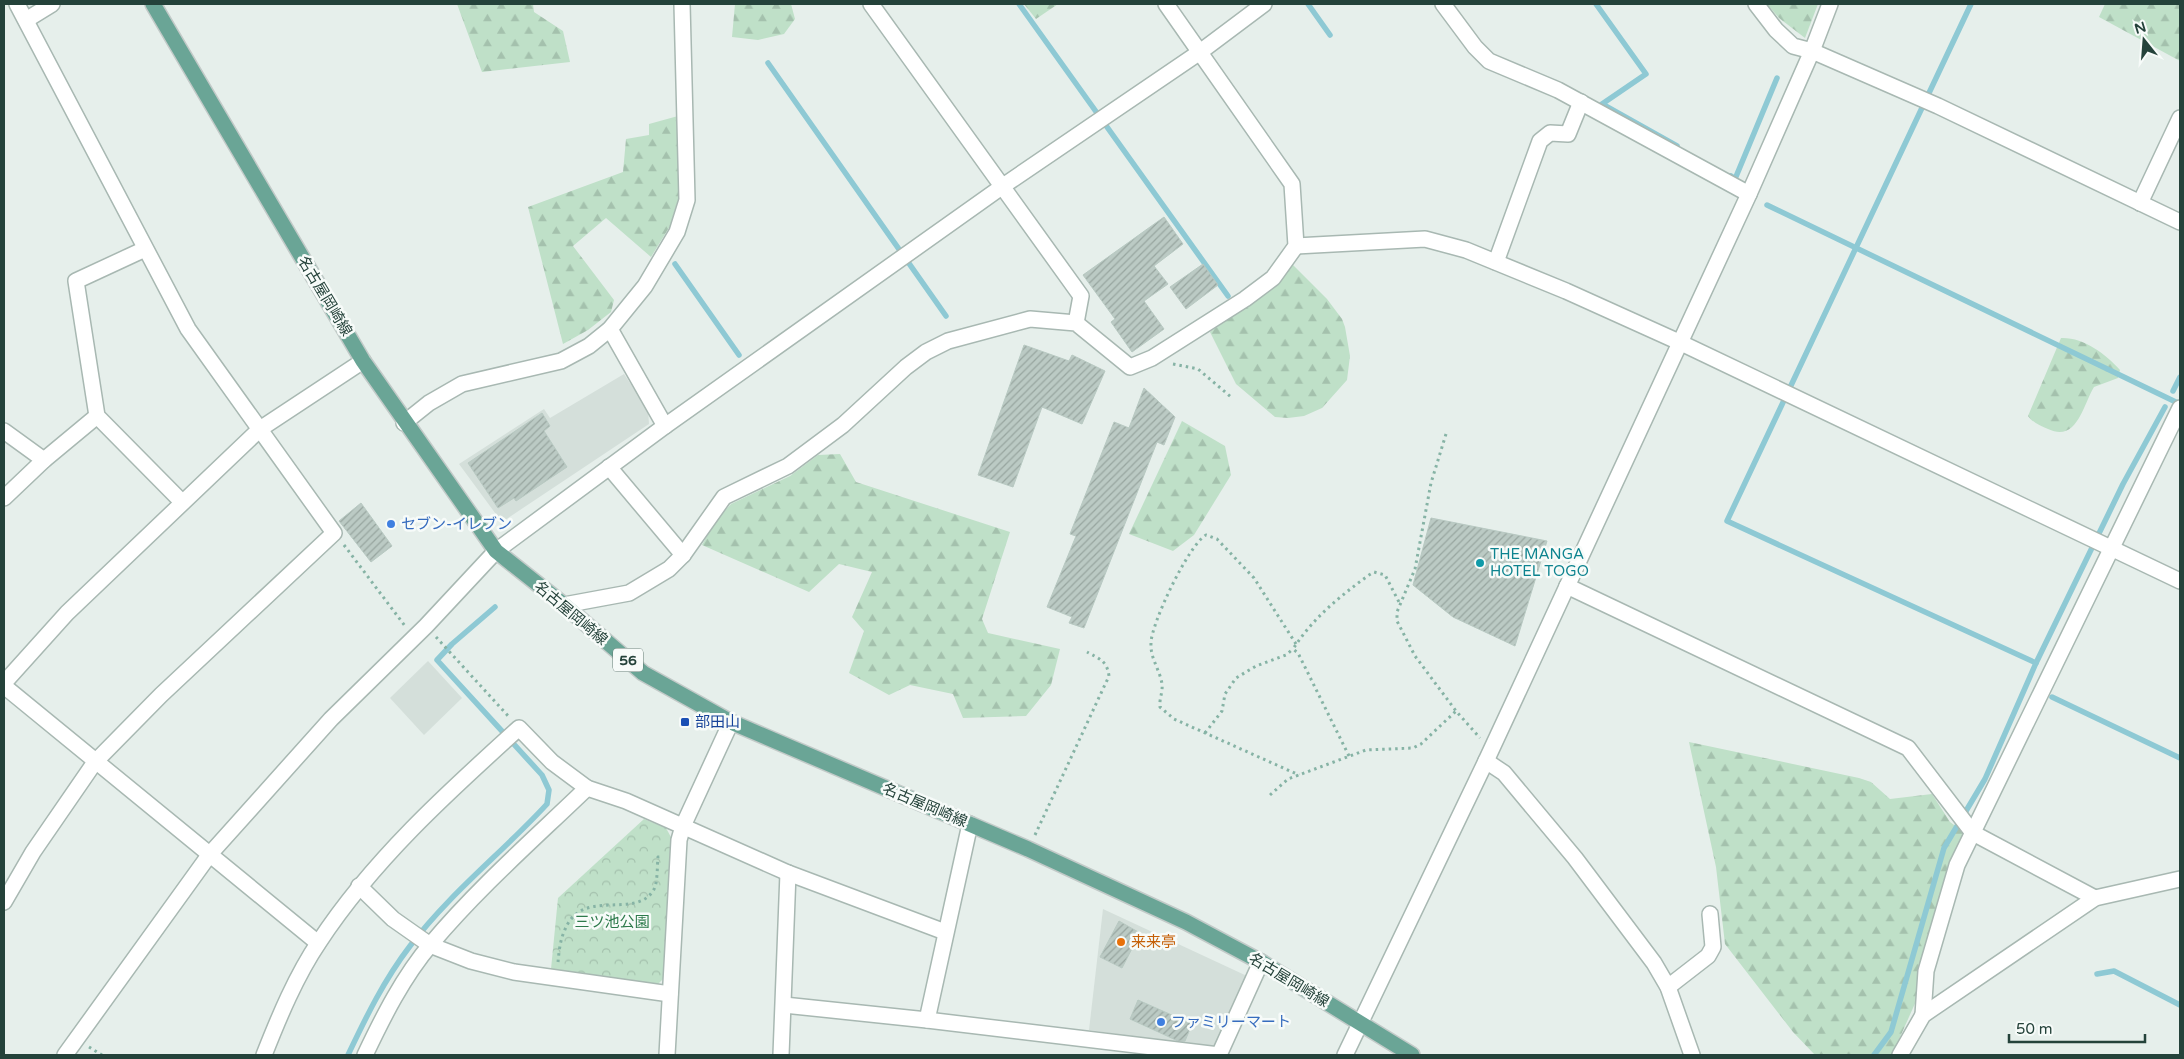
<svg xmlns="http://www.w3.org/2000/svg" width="2184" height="1059" font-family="'Varela Round','Noto Sans JP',sans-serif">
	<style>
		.built { fill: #d4dfda }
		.forest { fill: url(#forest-firs) }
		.park { fill: url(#park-crowns) }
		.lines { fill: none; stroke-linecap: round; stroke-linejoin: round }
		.stream { stroke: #8ec9d4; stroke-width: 5.5 }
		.building { fill: url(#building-hatch); stroke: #b8c9c2 }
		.minor-casing { stroke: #a8b8b2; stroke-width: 18 }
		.major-casing { stroke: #c2cac8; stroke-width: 18 }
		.path { stroke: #86b3a5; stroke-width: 3; stroke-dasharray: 2.5 4; stroke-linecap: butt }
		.minor { stroke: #fff; stroke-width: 15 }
		.major { stroke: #6aa596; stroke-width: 15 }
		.shop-dot { fill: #3f7fe0; stroke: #f7fbf9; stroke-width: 2 }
		.culture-dot { fill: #0f9aa8; stroke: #f7fbf9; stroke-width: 2 }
		.transit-dot { fill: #1a4fb4; stroke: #f7fbf9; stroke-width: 2 }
		.food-dot { fill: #e8710a; stroke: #f7fbf9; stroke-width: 2 }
		.labels { text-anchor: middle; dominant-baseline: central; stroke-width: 5; stroke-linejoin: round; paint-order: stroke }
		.shield { fill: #f7fbf9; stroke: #637a73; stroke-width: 1 }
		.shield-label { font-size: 14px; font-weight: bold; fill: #24423a }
		.street-label { font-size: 15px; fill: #24423a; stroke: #f7fbf9 }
		.shop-label { font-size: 15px; fill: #366cbe; stroke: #f7fbf9; text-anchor: start }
		.culture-label { font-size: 15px; fill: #0d838f; stroke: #f7fbf9; text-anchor: start }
		.transit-label { font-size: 15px; fill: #164399; stroke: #f7fbf9; text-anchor: start }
		.park-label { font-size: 15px; fill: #2d7a4b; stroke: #f7fbf9 }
		.food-label { font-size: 15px; fill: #c56008; stroke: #f7fbf9; text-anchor: start }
	</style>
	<defs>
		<pattern id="forest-firs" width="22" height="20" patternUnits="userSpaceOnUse" patternTransform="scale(1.25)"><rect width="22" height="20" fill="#bfe0c8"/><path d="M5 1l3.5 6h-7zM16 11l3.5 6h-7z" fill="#a4c1ad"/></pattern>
		<pattern id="park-crowns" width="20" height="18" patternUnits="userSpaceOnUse" patternTransform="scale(1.25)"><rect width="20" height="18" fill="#bfe0c8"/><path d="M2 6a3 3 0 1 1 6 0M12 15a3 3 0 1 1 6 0" fill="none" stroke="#a4c1ad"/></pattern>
		<pattern id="building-hatch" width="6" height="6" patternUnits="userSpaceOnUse" patternTransform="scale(1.25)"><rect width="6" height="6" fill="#bbcac4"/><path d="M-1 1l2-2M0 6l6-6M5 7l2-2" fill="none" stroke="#98a6a0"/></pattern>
	</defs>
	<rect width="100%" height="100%" fill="#e6efeb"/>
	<!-- built -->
	<g class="built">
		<polygon points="624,374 648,410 649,424 505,520 501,521 459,464 544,409 550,418"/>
		<polygon points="428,661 462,698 424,735 390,698"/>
		<polygon points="1103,909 1247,976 1217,1044 1208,1047 1089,1030"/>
	</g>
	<!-- forest -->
	<g class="forest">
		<polygon points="457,4 533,4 534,12 563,31 570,62 482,72"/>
		<polygon points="735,4 791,4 795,19 784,34 758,40 732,37"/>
		<polygon points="1024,4 1058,4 1036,19"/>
		<polygon points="1767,4 1818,4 1805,38 1779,18"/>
		<polygon points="2105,4 2180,4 2180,61 2099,17"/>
		<polygon points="678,116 680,193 670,226 651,257 606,218 573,246 614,300 611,312 588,330 563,344 528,207 623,172 626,139 649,135 649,124"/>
		<polygon points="1292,264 1327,299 1342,319 1345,327 1350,356 1347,380 1322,408 1304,416 1288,418 1275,417 1236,384 1210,332 1262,294"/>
		<path d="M2061,338c22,-1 45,16 59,32l-2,8 -24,9c-11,18 -17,56 -46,42 -7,-3 -15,-6 -20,-13z"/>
		<polygon points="1182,421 1225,446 1231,475 1194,535 1173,551 1129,534"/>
		<polygon points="840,454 856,482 1010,532 982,619 988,633 1060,649 1051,685 1026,716 963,718 953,694 910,685 889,695 849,673 864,631 852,617 872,572 839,564 809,592 702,545 716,520 731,504 790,476 818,455"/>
		<polygon points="1689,742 1859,778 1871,782 1890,799 1932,794 1950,822 1965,833 1917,999 1892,1055 1815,1055 1793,1032 1725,944 1716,867"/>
	</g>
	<!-- park -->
	<polygon class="park" points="644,819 666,828 672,839 664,978 657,985 551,969 558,898"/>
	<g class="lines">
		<!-- stream -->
		<g class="stream">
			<polyline points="1019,4 1228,296"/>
			<polyline points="1308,4 1330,35"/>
			<polyline points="1596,4 1646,74 1602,104 1677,146"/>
			<polyline points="1971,4 1727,521 2036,663"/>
			<polyline points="768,63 946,316"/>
			<polyline points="1731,176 1735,179 1777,78"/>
			<polyline points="1767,205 2180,404"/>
			<polyline points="675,264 739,355"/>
			<polyline points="2173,391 2180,377"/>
			<polyline points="2052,697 2180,758"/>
			<polyline points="2097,974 2114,971 2180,1005"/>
			<path d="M348,1055c18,-38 36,-75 62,-109 40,-53 93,-94 137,-142l2,-14 -7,-15 -105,-115 15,-16 43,-37"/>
			<polyline points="1874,1055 1891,1032 1944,848 1985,779 2036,663 2123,484 2165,407"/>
		</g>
	</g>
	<!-- building -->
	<g class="building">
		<polygon points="1164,217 1183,244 1154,266 1168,284 1144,301 1164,329 1132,352 1111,322 1115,319 1083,275"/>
		<polygon points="1203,264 1218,285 1186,309 1170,287"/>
		<polygon points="1024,345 1069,361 1072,355 1105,371 1082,424 1042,407 1013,487 978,475"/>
		<polygon points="1144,388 1175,417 1164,445 1157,442 1084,628 1069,623 1072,617 1047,607 1076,536 1070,534 1114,422 1129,428"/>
		<polygon points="542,413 550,426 544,431 567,467 516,501 514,498 498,508 468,463"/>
		<polygon points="361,503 392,546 371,562 339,521"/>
		<polygon points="1431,518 1547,541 1515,646 1453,617 1413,585"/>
		<polygon points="1119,921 1140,933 1122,968 1100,957"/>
		<polygon points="1138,1000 1192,1024 1185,1041 1178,1041 1130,1019"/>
	</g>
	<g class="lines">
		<defs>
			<g id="minor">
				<polyline points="871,4 1081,296 1076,323"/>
				<polyline points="1443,4 1475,47 1489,61 1558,90 1749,194"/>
				<polyline points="1756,4 1776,30 1793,46 1812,51 1938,106 2180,222"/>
				<polyline points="26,20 52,4"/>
				<polyline points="2140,203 2180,118"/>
				<polyline points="1296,246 1425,239 1466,250 1566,291 1679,342 2180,581"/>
				<polyline points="145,249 76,281 97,416 182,502"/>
				<polyline points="1496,262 1540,141 1550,133 1568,134 1581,102"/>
				<polyline points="610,329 665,426"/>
				<polyline points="404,423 429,403 462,384 561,361 589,346 610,329 645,286 677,232 687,200 682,4"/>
				<polyline points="4,431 44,460"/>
				<polyline points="609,467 683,555"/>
				<polyline points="4,498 44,460 97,416"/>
				<polyline points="1567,586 1908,748 1973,833 2095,898"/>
				<polyline points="564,605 629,593 669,569 683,555 724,497 788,466 843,425 906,367 926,352 948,341 1030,319 1076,323 1130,367 1152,358 1245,299 1273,278 1296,246 1292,184 1166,4"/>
				<polyline points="4,683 67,613 260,429 363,361"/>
				<polyline points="4,686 318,943"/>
				<polyline points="1486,761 1504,773 1575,858 1654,963 1668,987 1692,1055"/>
				<polyline points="359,886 393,919 430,945 471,961 514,972 670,994"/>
				<polyline points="4,902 33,852 95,762 161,695 334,533 188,329 17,4"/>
				<polyline points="1668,987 1708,956 1713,947 1710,914"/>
				<polyline points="784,1005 927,1020 1219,1055"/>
				<polyline points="1923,1015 1926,971 1957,865 2180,408"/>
				<polyline points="927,1020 970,824"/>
				<polyline points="65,1055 210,854 331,719 426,626 496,551 665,426 1003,186 1200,52 1264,4"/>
				<path d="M264,1055c15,-38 32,-79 55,-113 53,-81 128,-149 200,-214l33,34 35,26 39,13 162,72 157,59"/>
				<path d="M365,1055c18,-38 38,-78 66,-111 47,-56 104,-106 156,-156"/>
				<polyline points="667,1055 679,840 683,826 731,722"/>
				<polyline points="781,1055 788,873"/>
				<polyline points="1219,1055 1261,962"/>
				<polyline points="1345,1055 1486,761 1749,194 1812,51 1830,4"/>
				<polyline points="1900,1055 1923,1015 2095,898 2180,879"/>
			</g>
			<polyline id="major" points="153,4 363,361 496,551 564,605 643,673 731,722 1028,849 1186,922 1261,962 1412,1055"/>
		</defs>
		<!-- minor casing -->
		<use href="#minor" class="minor-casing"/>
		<!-- major casing -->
		<use href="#major" class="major-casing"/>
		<!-- path -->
		<g class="path">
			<polyline points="1173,364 1198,369 1231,397"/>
			<polyline points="1446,434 1431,483 1415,569 1397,612 1397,621 1415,656 1456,711 1480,738"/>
			<polyline points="344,545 405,626"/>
			<polyline points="436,637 510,718"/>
			<path d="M1296,644l-42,-66 -37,-39 -11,-4c-17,9 -55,89 -55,108 -1,15 9,27 11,41 1,8 -3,15 -2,23l14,12 125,56"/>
			<polyline points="1205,733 1222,711 1225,694 1236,678 1256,666 1286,655 1293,649"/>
			<path d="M1349,756l-51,-103 -5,-4c20,-31 46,-52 76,-74l5,-3 11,3 15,29"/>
			<polyline points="1270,795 1288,779 1366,750 1413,748 1421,744 1456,711"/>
			<path d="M1035,835l74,-159c-2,-15 -9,-17 -22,-24"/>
			<path d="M558,962c1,-10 2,-21 6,-30 16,-46 70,-12 89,-41 5,-7 4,-25 5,-34h4"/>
			<polyline points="89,1047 102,1055"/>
		</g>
		<!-- minor -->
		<use href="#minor" class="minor"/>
		<!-- major -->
		<use href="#major" class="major"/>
	</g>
	<!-- markers -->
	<g class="shop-dot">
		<circle cx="391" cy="524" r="5"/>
		<circle cx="1161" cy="1022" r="5"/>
	</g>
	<circle class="culture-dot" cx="1480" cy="563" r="5"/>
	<rect class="transit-dot" x="680" y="717" width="10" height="10" rx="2.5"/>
	<circle class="food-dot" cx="1121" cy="942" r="5"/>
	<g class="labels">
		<!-- shield labels -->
		<rect class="shield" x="613" y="648.5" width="30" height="23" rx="4"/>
		<g class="shield-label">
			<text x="628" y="660">56</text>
		</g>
		<!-- street labels -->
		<g class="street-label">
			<text transform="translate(325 296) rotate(59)">名古屋岡崎線</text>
			<text transform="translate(571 613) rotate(40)">名古屋岡崎線</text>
			<text transform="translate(925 805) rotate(23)">名古屋岡崎線</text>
			<text transform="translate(1289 980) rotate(31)">名古屋岡崎線</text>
		</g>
		<!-- shop labels -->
		<g class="shop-label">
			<text x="401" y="524">セブン-イレブン</text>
			<text x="1171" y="1022">ファミリーマート</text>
		</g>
		<!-- culture labels -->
		<g class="culture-label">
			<text x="1490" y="554">THE MANGA<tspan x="1490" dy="17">HOTEL TOGO</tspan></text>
		</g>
		<!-- transit labels -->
		<g class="transit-label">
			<text x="695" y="722">部田山</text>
		</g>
		<!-- park labels -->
		<g class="park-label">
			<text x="612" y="922">三ツ池公園</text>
		</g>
		<!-- food labels -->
		<g class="food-label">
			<text x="1131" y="942">来来亭</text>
		</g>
	</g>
	<!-- border -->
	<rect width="2184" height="1059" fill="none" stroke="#24423a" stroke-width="10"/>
	<!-- north arrow -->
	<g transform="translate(2144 40) rotate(343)" stroke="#f7fbf9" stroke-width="4" paint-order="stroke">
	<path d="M0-4L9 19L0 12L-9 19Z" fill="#24423a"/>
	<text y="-8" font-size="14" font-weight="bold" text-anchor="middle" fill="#24423a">N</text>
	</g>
	<!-- scale -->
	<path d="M2009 1034v8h136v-8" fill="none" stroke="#24423a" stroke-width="2.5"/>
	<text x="2016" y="1034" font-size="15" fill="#24423a" stroke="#f7fbf9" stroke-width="4" paint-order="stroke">50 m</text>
</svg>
